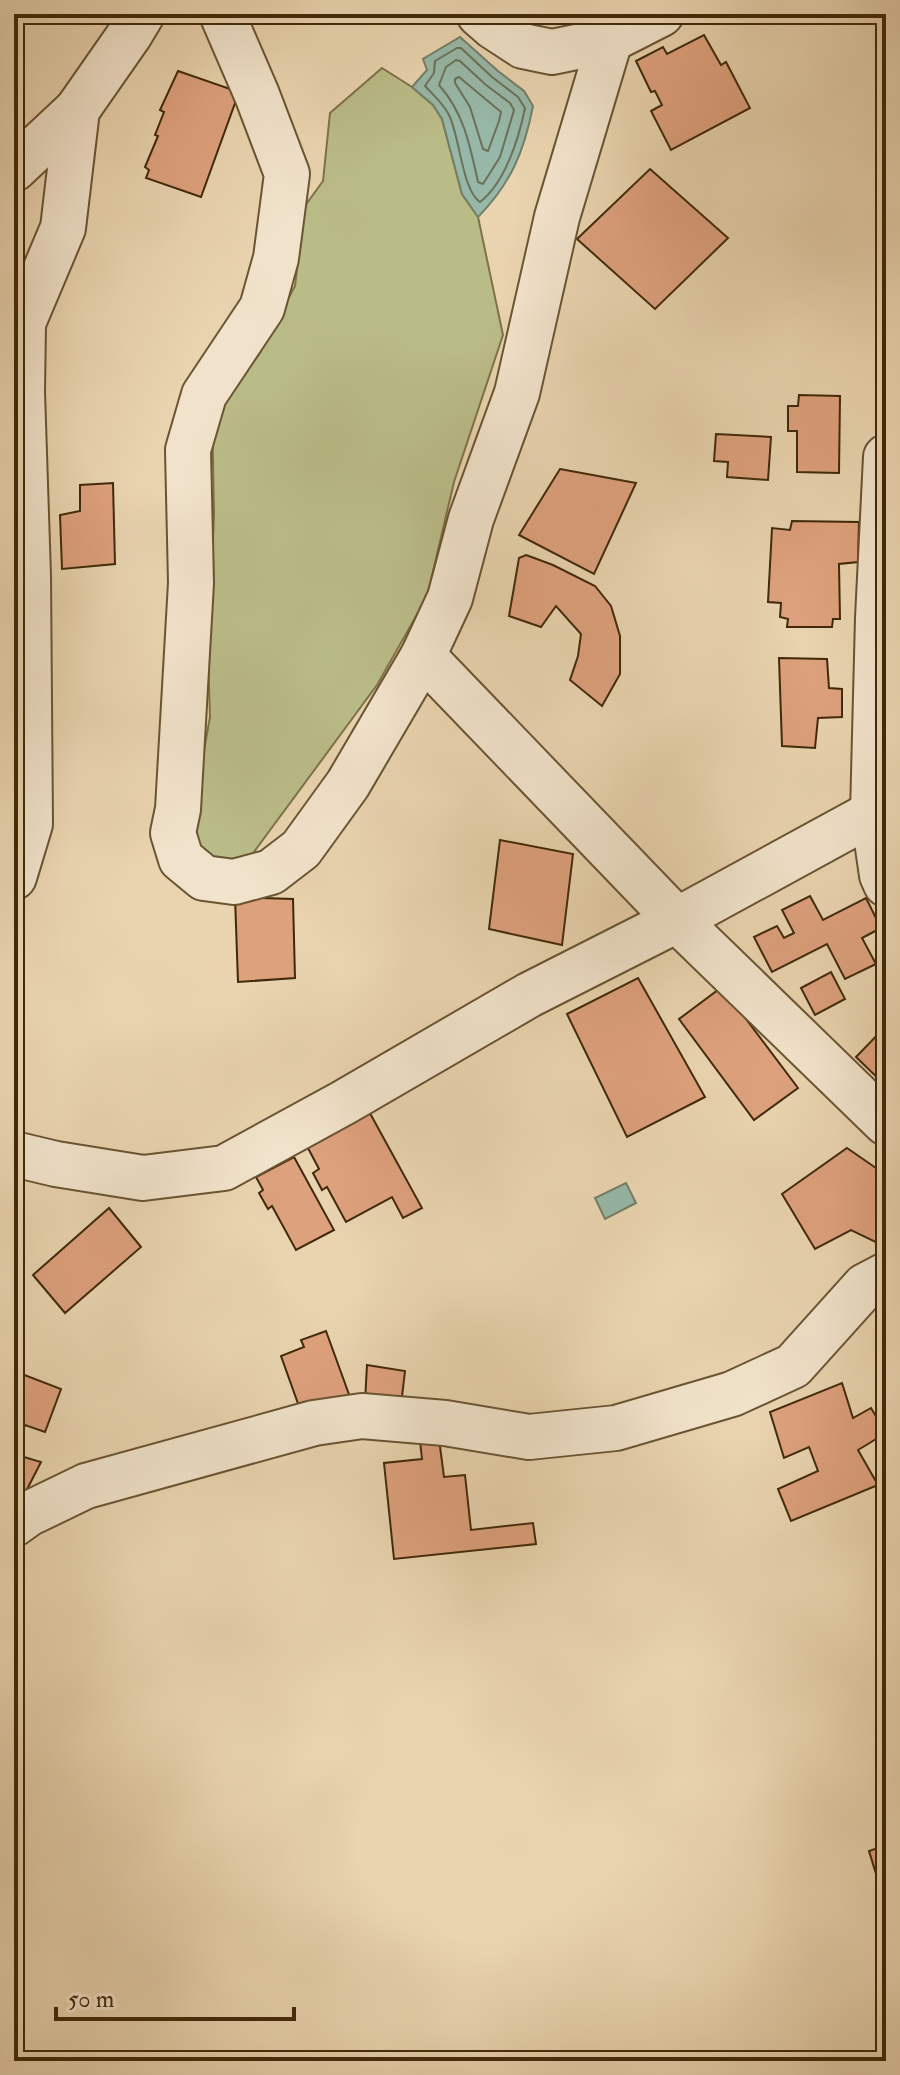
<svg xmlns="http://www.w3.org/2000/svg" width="900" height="2075" font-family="'IM FELL Double Pica',serif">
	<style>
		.green { fill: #babc88; stroke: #7d7248; stroke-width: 2 }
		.water { fill: #97b8a8; stroke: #747f68; stroke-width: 2 }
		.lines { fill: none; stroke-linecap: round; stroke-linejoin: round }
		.shore { stroke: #6c7058; stroke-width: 2 }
		.building { fill: #dea17d; stroke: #402909; stroke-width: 2 }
		.minor-casing { stroke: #6a5432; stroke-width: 48 }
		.minor { stroke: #f1e3cb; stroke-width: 44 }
	</style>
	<rect width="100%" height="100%" fill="#e9d4af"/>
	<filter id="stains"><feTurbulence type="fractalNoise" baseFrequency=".0025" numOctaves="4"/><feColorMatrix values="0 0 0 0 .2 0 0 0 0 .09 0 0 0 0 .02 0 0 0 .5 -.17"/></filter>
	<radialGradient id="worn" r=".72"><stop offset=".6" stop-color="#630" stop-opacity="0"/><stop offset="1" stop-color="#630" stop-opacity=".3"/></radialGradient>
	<!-- green -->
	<polygon class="green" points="382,68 412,87 433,105 442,119 462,194 478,217 503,335 454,482 427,597 377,685 251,856 216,865 196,846 192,816 210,717 208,656 214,515 212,408 258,356 295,286 305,206 323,181 330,113"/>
	<!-- water -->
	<g class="water">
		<path d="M460,37l38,34 26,20 9,15c-9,46 -22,77 -55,111l-16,-23 -20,-75 -9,-14 -21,-18 15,-17 -4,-11z"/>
		<polygon points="626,1183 636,1203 605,1219 595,1198"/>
	</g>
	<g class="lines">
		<!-- shore -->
		<g class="shore">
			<path d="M457,48h4l31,29 26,20 7,11c-6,30 -20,75 -45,94 -18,-12 -20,-65 -31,-87 -6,-12 -15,-19 -24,-29l9,-13 1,-12z"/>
			<path d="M456,60l4,1 26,24 24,18 4,7 -14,47 -17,27 -5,-2c-8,-36 -14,-69 -39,-97l7,-18z"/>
			<polygon points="459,77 501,112 499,121 488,151 483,149 470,107 455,83 455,79"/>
		</g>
	</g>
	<!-- building -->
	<g class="building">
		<polygon points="704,35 721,65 726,62 750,108 671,150 651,111 662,105 655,91 651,92 636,61 663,47 667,54"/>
		<polygon points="178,71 239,92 201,197 146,178 149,170 145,167 158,136 155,135 164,112 160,110"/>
		<polygon points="650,169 728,238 655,309 577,239"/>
		<polygon points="799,395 840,396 839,473 797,472 797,431 788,431 788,406 798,406"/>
		<polygon points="716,434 771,437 768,480 727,477 728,462 714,461"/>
		<polygon points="560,469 636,483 594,574 519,535"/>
		<polygon points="113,483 115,564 62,569 60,515 80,511 80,485"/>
		<polygon points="792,521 859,522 858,562 839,564 840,619 833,619 832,627 787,627 788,619 780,617 781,603 768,602 772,528 790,530"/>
		<polygon points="526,555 553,565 595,586 611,606 620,636 620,674 602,706 570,680 578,656 581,634 556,606 541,627 509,616 519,558"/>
		<polygon points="779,658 827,659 829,688 842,689 842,717 818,718 815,748 782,746"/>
		<polygon points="500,840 573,854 562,945 489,929"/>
		<polygon points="810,896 823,920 866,898 881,928 862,938 876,964 845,979 827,944 772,972 754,937 777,926 784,938 794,933 782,910"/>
		<polygon points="235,897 293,899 295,978 238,982"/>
		<polygon points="831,972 845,999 815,1015 801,988"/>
		<polygon points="638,978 705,1097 627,1137 567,1014"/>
		<polygon points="722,987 798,1088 754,1120 679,1019"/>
		<polygon points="886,1026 886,1086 856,1057"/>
		<polygon points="366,1106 422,1208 403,1218 392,1197 346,1222 327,1187 322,1190 313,1173 319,1169 308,1148 304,1150 299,1142"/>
		<polygon points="847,1148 886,1175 886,1247 851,1230 815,1249 782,1194"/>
		<polygon points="294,1157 334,1230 296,1250 272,1206 268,1209 259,1193 263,1190 256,1177"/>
		<polygon points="109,1208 141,1247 65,1313 33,1275"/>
		<polygon points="326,1331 351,1400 300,1409 281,1356 304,1347 301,1340"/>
		<polygon points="367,1365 405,1371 401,1405 365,1402"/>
		<polygon points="14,1371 61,1389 45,1432 25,1425 14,1454 41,1462 18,1507 14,1505"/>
		<polygon points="842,1383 853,1418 871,1408 886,1433 858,1450 878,1485 791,1521 778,1489 818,1471 809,1447 784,1458 770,1412"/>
		<polygon points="439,1439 444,1477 465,1475 471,1530 533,1523 536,1544 394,1559 384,1463 422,1459 420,1441"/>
		<polygon points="886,1845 886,1874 877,1877 869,1851"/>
	</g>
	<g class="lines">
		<defs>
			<g id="minor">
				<polyline points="222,14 257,95 287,174 276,258 262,308 204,395 188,450 191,583 178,809 173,833 181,859 204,878 234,882 271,872 301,849 348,784 423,656 450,598 471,519 517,393 557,217 610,40"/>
				<polyline points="479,14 494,27 523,46 552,52 610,40 661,14"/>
				<polyline points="14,169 77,110 130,34 142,14"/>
				<polyline points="886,457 878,618 873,813 882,875 886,884"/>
				<polyline points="423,656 677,920 886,1123"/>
				<polyline points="14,877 30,824 28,576 22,392 23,323 63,228 77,110"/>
				<polyline points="14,1154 56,1164 143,1178 224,1168 343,1103 529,995 677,920 873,813 886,812"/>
				<polyline points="14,1524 28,1514 86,1486 314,1423 362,1416 445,1423 529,1437 616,1428 732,1394 793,1366 865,1286 886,1275"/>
			</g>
		</defs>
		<!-- minor casing -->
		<use href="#minor" class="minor-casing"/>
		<!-- minor -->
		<use href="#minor" class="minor"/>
	</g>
	<!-- margin -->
	<rect width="900" height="2075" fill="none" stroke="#e9d4af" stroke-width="48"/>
	<rect x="16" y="16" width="868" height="2043" fill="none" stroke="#402909" stroke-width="4"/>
	<rect x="24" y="24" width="852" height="2027" fill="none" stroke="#402909" stroke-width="2"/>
	<!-- scale -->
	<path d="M56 2007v12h238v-12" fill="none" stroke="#402909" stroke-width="4"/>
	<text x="68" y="2007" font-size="24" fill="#402909" stroke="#f1e3cb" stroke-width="6" paint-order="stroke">50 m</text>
	<rect width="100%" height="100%" filter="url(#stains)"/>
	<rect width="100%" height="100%" fill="url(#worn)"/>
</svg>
